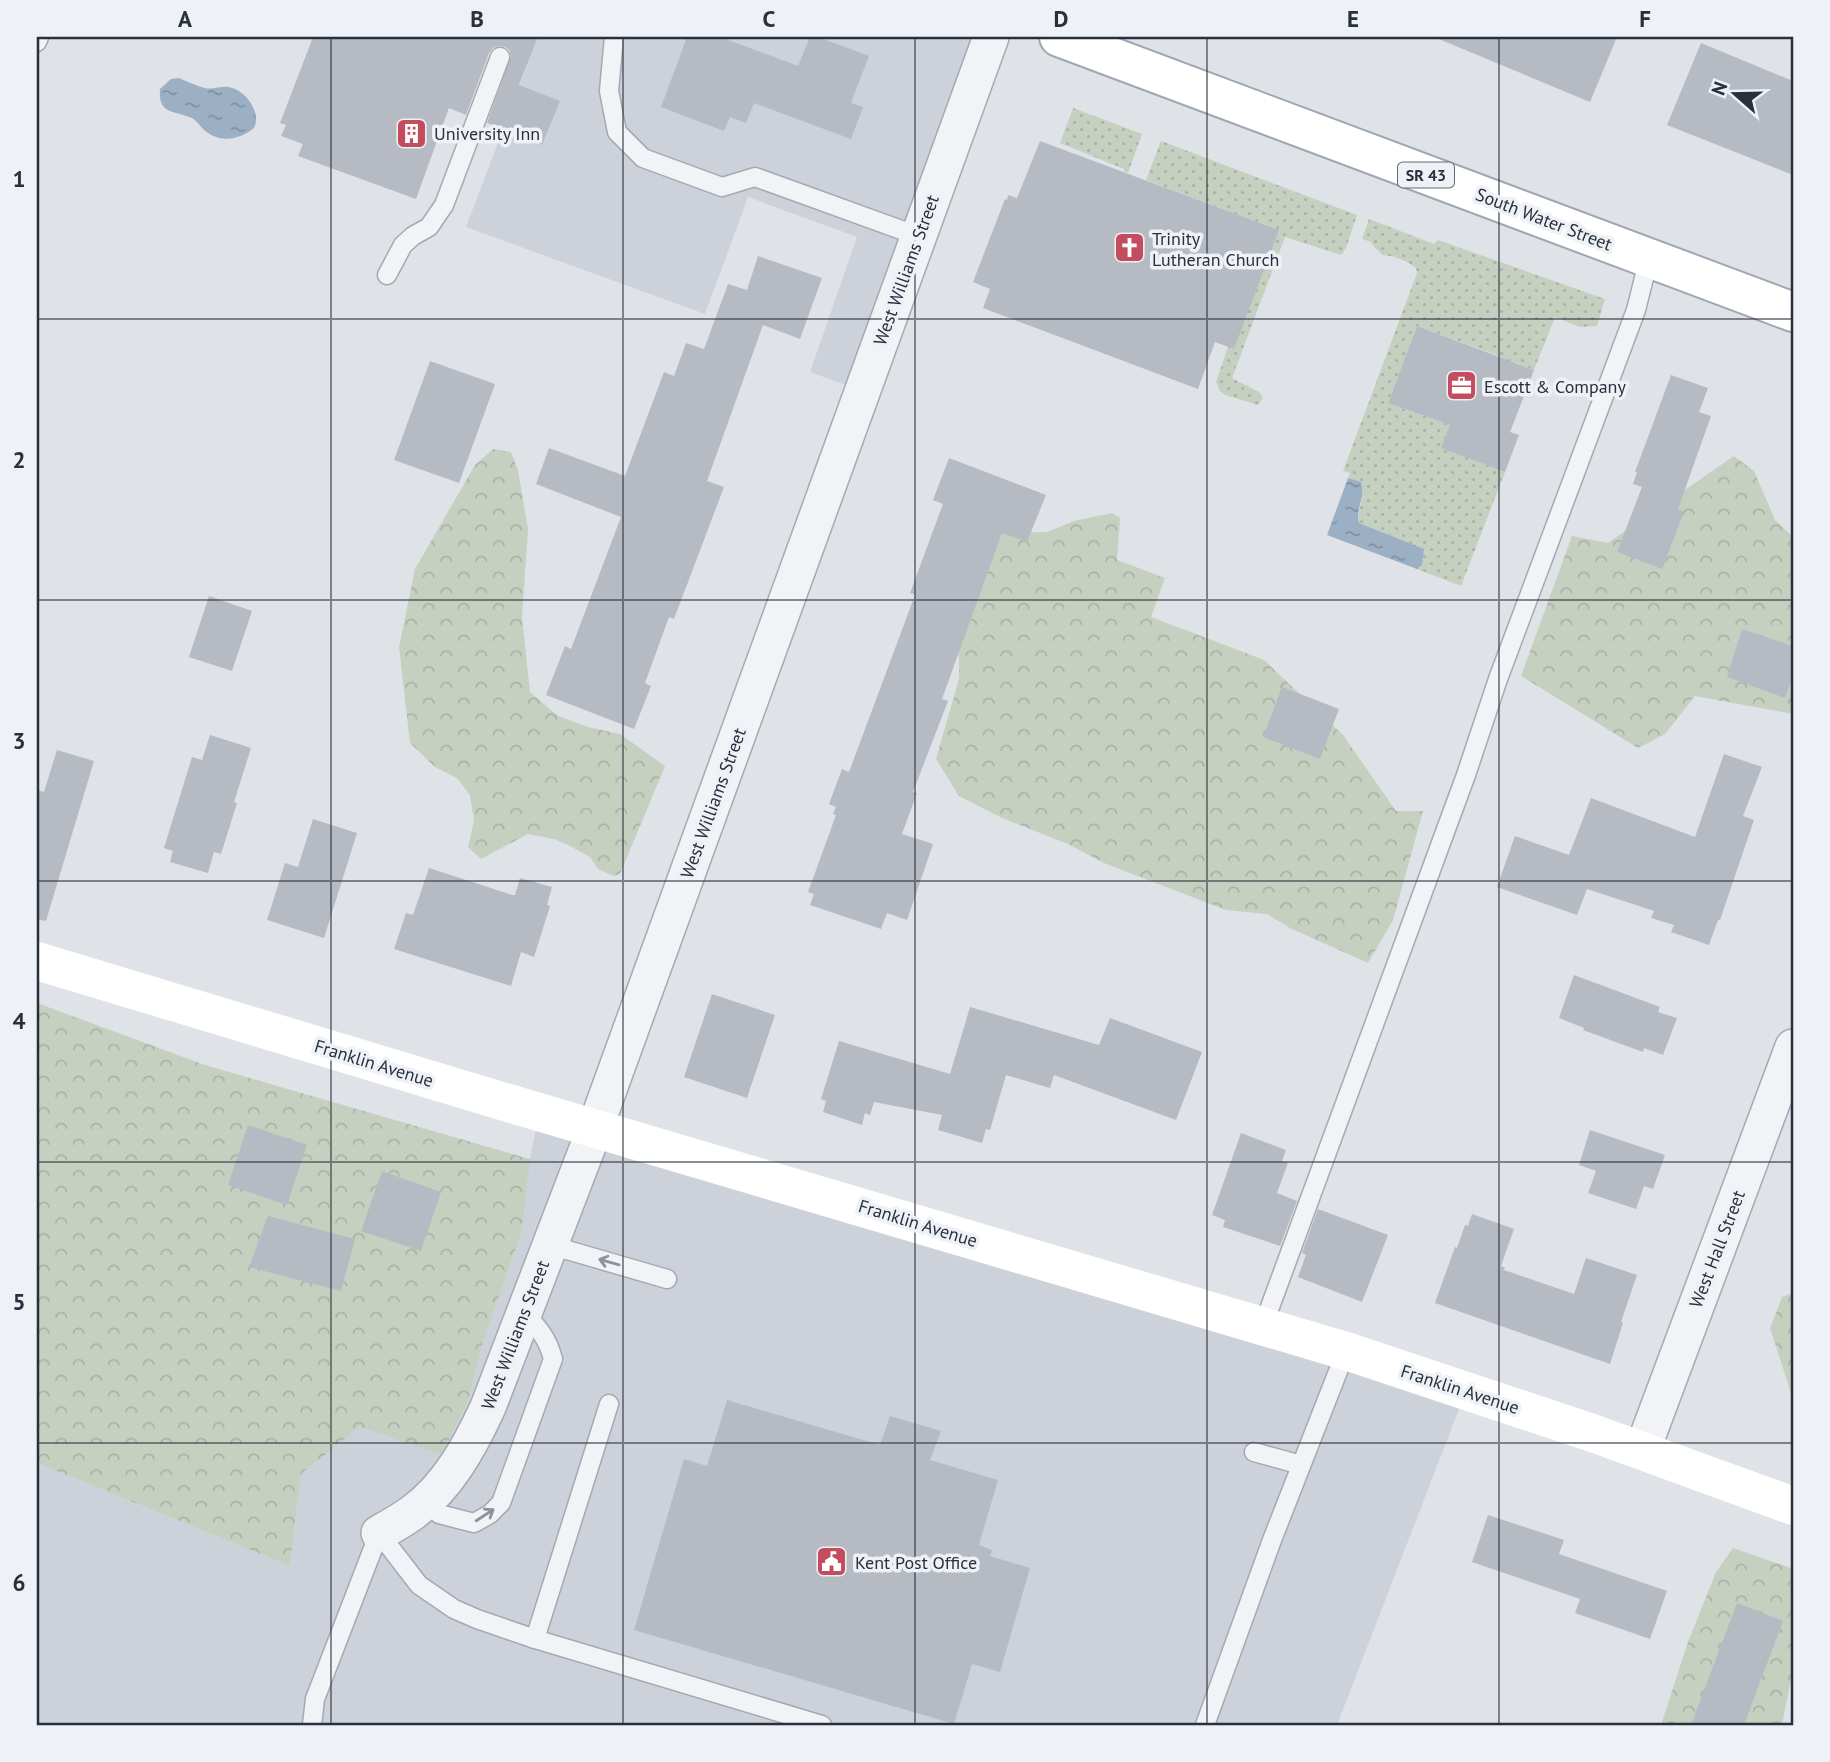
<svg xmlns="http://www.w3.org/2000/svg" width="1830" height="1762" font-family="'PT Sans',sans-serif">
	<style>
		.built { fill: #cdd1d9 }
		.grass { fill: url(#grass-dots) }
		.forest { fill: url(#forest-crowns) }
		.water { fill: url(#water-ripples) }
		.building { fill: #b6bbc3 }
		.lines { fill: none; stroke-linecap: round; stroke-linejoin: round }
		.lane-casing { stroke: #a5a9b1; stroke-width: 21 }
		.street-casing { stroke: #a5a9b1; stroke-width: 38 }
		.primary-casing { stroke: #9fa7b2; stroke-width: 42 }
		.lane { stroke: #f1f3f6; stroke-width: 18 }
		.street { stroke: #f1f3f6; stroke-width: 35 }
		.secondary { stroke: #fff; stroke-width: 38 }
		.primary { stroke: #fff; stroke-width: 38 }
		.oneway { stroke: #8d929a }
		.grid { fill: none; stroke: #29303d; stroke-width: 2; stroke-opacity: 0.55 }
		.labels { text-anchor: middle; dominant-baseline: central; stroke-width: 7; stroke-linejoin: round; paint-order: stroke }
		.shield { fill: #eef1f5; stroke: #646a74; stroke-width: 2 }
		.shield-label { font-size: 16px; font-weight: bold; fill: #29303d }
		.poi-label { font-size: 18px; fill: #29303d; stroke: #eef1f5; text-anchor: start }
		.street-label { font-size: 18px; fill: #29303d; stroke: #eef1f5 }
		.neatline { fill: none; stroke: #29303d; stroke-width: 2.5 }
		.grid-label { font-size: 23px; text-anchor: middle; font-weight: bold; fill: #29303d }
	</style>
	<defs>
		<pattern id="grass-dots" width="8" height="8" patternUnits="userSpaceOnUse" patternTransform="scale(1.75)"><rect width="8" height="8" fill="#c5d0c0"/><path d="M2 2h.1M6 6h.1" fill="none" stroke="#a9b3a6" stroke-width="1.8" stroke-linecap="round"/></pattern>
		<pattern id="forest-crowns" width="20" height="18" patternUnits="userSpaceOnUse" patternTransform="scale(1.75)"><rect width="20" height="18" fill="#c5d0c0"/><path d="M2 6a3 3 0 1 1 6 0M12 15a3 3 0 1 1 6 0" fill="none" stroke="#a9b3a6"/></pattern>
		<pattern id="water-ripples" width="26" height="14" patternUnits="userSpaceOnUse" patternTransform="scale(1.75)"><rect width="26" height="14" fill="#9cb0c5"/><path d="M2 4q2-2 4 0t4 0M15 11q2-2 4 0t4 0" fill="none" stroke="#7f90a1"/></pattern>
	</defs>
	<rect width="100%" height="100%" fill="#dfe2e7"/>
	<!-- built -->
	<g class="built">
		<polygon points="538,37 983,37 854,388 810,372 857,237 748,197 705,314 466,227"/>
		<polygon points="538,1119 1464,1396 1337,1725 37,1725 37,1463 290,1566 301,1474 360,1427 441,1455 468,1402 482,1345 522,1231 530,1159"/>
	</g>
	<!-- grass -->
	<g class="grass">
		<polygon points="1073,108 1142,134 1128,173 1124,171 1124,169 1060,143"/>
		<polygon points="1161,141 1357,215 1346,248 1341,255 1285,237 1232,378 1259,392 1263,398 1258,405 1225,395 1220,391 1216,382 1228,347 1234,348 1278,230 1146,180"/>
		<path d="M1369,219l65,25 4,-4 167,59 -8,27 -17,1 -25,-10 -21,53 -20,-8 -3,4 -12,-10 -82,-30 -29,77 62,22 -8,23 63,24 -44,114 -44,-17 5,-4 1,-16 -64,-26c-3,-15 8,-27 3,-39l-14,-6 2,-5 -7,-2 74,-198 -1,-5c-11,-8 -20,-12 -34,-13 -3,-5 -8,-7 -11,-13l-9,-3z"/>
	</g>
	<!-- forest -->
	<g class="forest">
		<polygon points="493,449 511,452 518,470 528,529 522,617 530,692 558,716 588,727 620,734 665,766 620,874 614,876 598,869 590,857 568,845 554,839 528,834 481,859 468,847 474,821 470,795 457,778 435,767 410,743 399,647 415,569 475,465"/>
		<polygon points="1734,456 1754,471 1775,520 1793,537 1793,714 1695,696 1665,734 1638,748 1521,676 1572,536 1608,543"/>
		<polygon points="1112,513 1120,518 1117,560 1165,578 1151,617 1264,660 1343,735 1396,811 1423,811 1393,920 1368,963 1290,928 1267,914 1226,910 1104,863 1068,844 1002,818 959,796 936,759 959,679 959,650 977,533 1047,532 1074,521"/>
		<polygon points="37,1003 205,1065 530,1159 522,1231 482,1345 468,1402 441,1455 360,1427 301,1474 290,1566 37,1463"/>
		<polygon points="1793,1293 1793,1399 1770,1328 1782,1297"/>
		<polygon points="1733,1548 1788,1567 1793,1571 1793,1668 1782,1725 1661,1725 1688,1642 1716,1572"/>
	</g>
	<!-- water -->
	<g class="water">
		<path d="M179,78c9,4 18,8 26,10 8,2 15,-2 23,-1 17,2 34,25 26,41 -13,11 -32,15 -46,5 -7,-4 -9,-11 -16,-15 -18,-8 -34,-3 -32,-29l11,-10z"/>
		<path d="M1348,478l13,4c6,15 -6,24 -2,41l65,26 -2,16 -5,4 -90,-34z"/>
	</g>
	<!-- building -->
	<g class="building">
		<polygon points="313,37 538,37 519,85 560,101 542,145 487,123 511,56 509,50 505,47 499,46 493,48 489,53 466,115 449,108 416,199 298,156 303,144 281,136 286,125 280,123"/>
		<polygon points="687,37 720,37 798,66 810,37 818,37 869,56 851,103 863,107 851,139 754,103 746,123 730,117 724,131 661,107"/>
		<polygon points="1434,37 1617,37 1590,102"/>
		<polygon points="1701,43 1793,81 1793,175 1667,125"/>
		<polygon points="1040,141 1279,230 1234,349 1215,342 1198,389 983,308 990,289 973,282 1005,199 1007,200 1008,195 1017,198"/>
		<polygon points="758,256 822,278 800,339 763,325 707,481 724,487 674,619 669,617 645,683 651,686 634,729 546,695 565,646 571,649 621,517 536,484 549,448 625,476 664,372 674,376 686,343 704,349 728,284 747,290"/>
		<polygon points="1417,326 1534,370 1510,432 1519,435 1505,472 1441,448 1450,425 1388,403"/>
		<polygon points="430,361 495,384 459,483 394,460"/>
		<polygon points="1671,375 1708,388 1699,412 1711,416 1678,509 1684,512 1662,569 1617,552 1642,487 1633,484 1637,472 1635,472"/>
		<polygon points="949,458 1046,495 1027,542 1002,533 942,699 948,701 913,792 917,793 902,834 933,844 907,920 887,913 881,929 810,905 814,894 808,892 836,815 833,814 836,807 829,804 842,769 849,772 915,595 910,593 943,504 933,500"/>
		<polygon points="209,596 252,611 232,671 189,657"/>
		<polygon points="1742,629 1793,646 1793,674 1785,698 1727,677"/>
		<polygon points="1282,687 1339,709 1320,759 1263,737"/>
		<polygon points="210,735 251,748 234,802 237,803 221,854 214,852 208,873 170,862 173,851 164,848 192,757 202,760"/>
		<polygon points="57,750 94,761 46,921 37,919 37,790 44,792"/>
		<polygon points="1724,754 1762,767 1743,816 1754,820 1720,920 1718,920 1709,945 1671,932 1674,925 1651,918 1654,911 1587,889 1577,915 1497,887 1515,836 1569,855 1591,798 1695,837"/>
		<polygon points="313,819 357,833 324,938 267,920 285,863 298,867"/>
		<polygon points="429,868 512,895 515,895 520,878 552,887 547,905 550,906 534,957 521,952 511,986 394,949 406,913 413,915"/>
		<polygon points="1574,975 1660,1007 1658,1012 1677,1018 1663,1055 1644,1048 1643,1052 1583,1030 1584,1028 1559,1018"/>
		<polygon points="712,994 775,1015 747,1098 684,1077"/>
		<polygon points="970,1007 1099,1045 1110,1018 1202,1052 1176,1120 1054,1075 1050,1088 1006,1075 990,1130 986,1129 982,1143 938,1130 942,1115 874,1102 870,1115 865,1113 862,1125 823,1112 826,1101 821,1099 839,1041 950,1074"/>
		<polygon points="248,1125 307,1145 287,1205 228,1185"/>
		<polygon points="1590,1130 1665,1155 1653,1189 1644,1186 1636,1209 1588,1193 1596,1171 1579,1165"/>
		<polygon points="1241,1133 1286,1150 1282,1161 1288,1163 1277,1193 1297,1201 1280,1246 1223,1227 1225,1220 1212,1215"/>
		<polygon points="382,1171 441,1192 421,1251 361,1231"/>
		<polygon points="1318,1209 1388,1235 1362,1302 1298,1277 1306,1255 1302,1253"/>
		<polygon points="1472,1214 1514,1229 1501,1266 1505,1268 1504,1270 1574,1294 1586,1258 1637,1275 1621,1322 1623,1323 1610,1364 1435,1303 1455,1247 1457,1248 1465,1225 1468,1226"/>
		<polygon points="268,1216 355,1239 341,1291 249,1267"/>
		<polygon points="727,1400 880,1445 890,1416 941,1431 930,1460 998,1480 979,1545 992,1550 990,1556 1030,1568 1000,1672 972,1664 954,1724 634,1630 684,1459 707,1466"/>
		<polygon points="1488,1515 1564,1540 1559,1554 1667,1591 1650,1639 1575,1613 1580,1599 1472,1562"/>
		<polygon points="1737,1603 1783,1621 1744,1725 1691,1725"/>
	</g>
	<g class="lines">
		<defs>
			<g id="lane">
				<polyline points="614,37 609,91 617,132 643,158 722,187 755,177 918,236"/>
				<polyline points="37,42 39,37"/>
				<polyline points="387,275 403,245 413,236 429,227 444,205 500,57"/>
				<polyline points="550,1245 667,1279"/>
				<polyline points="1263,1326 1466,775 1498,679 1636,310 1649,258"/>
				<polyline points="609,1404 535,1639 822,1725"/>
				<polyline points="1254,1452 1301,1465"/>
				<path d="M426,1501l13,13 35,9 16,-9 11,-11 52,-144c-5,-20 -15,-32 -29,-46"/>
				<polyline points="379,1533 419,1585 454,1609 477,1619 535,1639"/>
				<polyline points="312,1725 315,1699 379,1533"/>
				<polyline points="1205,1725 1272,1540 1346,1351"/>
			</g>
			<g id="street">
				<polyline points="1642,1451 1793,1047"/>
				<path d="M379,1533c11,-6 22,-12 33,-20 36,-26 58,-67 76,-106l107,-279 396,-1091"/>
			</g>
			<polyline id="primary" points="1059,37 1793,312"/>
		</defs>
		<!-- lane casing -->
		<use href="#lane" class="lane-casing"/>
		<!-- street casing -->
		<use href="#street" class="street-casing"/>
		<!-- primary casing -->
		<use href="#primary" class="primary-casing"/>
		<!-- lane -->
		<use href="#lane" class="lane"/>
		<!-- street -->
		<use href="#street" class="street"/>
		<!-- secondary -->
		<polyline class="secondary" points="37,961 505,1102 1346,1351 1598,1435 1793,1506"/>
		<!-- primary -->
		<use href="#primary" class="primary"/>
	</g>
	<!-- one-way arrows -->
	<defs><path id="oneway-shaft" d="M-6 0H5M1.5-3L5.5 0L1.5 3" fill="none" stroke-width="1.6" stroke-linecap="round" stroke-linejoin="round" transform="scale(1.75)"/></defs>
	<g class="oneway">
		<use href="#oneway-shaft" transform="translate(609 1262) rotate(-164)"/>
		<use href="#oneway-shaft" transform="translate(485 1515) rotate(-33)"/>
	</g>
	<!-- grid -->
	<path class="grid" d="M331,37v1688M623,37v1688M915,37v1688M1207,37v1688M1499,37v1688M37,319h1756M37,600h1756M37,881h1756M37,1162h1756M37,1443h1756"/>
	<!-- icons -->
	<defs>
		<symbol id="building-square" viewBox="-11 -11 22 22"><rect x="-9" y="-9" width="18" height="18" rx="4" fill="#c44c5f" stroke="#eef1f5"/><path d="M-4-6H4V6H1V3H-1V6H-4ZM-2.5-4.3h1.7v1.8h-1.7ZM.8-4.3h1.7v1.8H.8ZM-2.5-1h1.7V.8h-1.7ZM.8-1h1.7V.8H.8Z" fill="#fff"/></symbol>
		<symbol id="church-square" viewBox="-11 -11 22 22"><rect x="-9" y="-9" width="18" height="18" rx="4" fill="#c44c5f" stroke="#eef1f5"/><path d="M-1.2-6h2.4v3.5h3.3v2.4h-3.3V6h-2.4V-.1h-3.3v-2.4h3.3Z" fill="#fff"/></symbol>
		<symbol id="office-square" viewBox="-11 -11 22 22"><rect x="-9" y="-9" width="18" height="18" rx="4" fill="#c44c5f" stroke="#eef1f5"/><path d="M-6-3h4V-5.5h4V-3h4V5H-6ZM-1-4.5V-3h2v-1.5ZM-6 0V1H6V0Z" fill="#fff"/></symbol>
		<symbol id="civic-square" viewBox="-11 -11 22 22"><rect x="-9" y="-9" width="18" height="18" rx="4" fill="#c44c5f" stroke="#eef1f5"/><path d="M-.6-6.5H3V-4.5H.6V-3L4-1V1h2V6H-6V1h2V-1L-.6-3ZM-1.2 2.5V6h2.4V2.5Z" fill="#fff"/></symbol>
	</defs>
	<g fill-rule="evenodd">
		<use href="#building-square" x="394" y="116" width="35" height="35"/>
		<use href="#church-square" x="1112" y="230" width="35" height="35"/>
		<use href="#office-square" x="1444" y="368" width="35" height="35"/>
		<use href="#civic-square" x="814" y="1544" width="35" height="35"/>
	</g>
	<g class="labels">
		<!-- shield labels -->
		<rect class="shield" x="1398" y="162.5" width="56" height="25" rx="5"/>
		<g class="shield-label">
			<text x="1426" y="175">SR 43</text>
		</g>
		<!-- poi labels -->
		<g class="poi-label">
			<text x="434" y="133">University Inn</text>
			<text x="1152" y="238">Trinity<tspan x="1152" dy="21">Lutheran Church</tspan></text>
			<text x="1484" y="386">Escott &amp; Company</text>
			<text x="855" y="1562">Kent Post Office</text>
		</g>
		<!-- street labels -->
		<g class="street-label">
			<text transform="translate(1544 219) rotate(21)">South Water Street</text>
			<text transform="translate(906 270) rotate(-70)">West Williams Street</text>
			<text transform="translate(713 803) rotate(-70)">West Williams Street</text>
			<text transform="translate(374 1063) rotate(17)">Franklin Avenue</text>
			<text transform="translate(918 1223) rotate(17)">Franklin Avenue</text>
			<text transform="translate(1717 1249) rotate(-69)">West Hall Street</text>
			<text transform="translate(515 1335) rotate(-69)">West Williams Street</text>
			<text transform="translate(1460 1389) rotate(18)">Franklin Avenue</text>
		</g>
	</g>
	<!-- border -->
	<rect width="1830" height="1762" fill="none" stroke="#eef1f5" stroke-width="77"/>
	<!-- north arrow -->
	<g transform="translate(1735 94) rotate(290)" stroke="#eef1f5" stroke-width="5" paint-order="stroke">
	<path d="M0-5L12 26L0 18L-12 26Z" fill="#29303d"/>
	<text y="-10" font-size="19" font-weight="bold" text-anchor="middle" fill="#29303d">N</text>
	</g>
	<rect x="38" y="38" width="1754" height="1686" class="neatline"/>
	<g class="grid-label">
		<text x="185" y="27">A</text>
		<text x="477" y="27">B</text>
		<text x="769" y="27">C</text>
		<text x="1061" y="27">D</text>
		<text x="1353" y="27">E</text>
		<text x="1645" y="27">F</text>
		<text x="19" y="187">1</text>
		<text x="19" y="468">2</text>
		<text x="19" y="749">3</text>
		<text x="19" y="1029">4</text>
		<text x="19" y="1310">5</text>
		<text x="19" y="1591">6</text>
	</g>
</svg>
